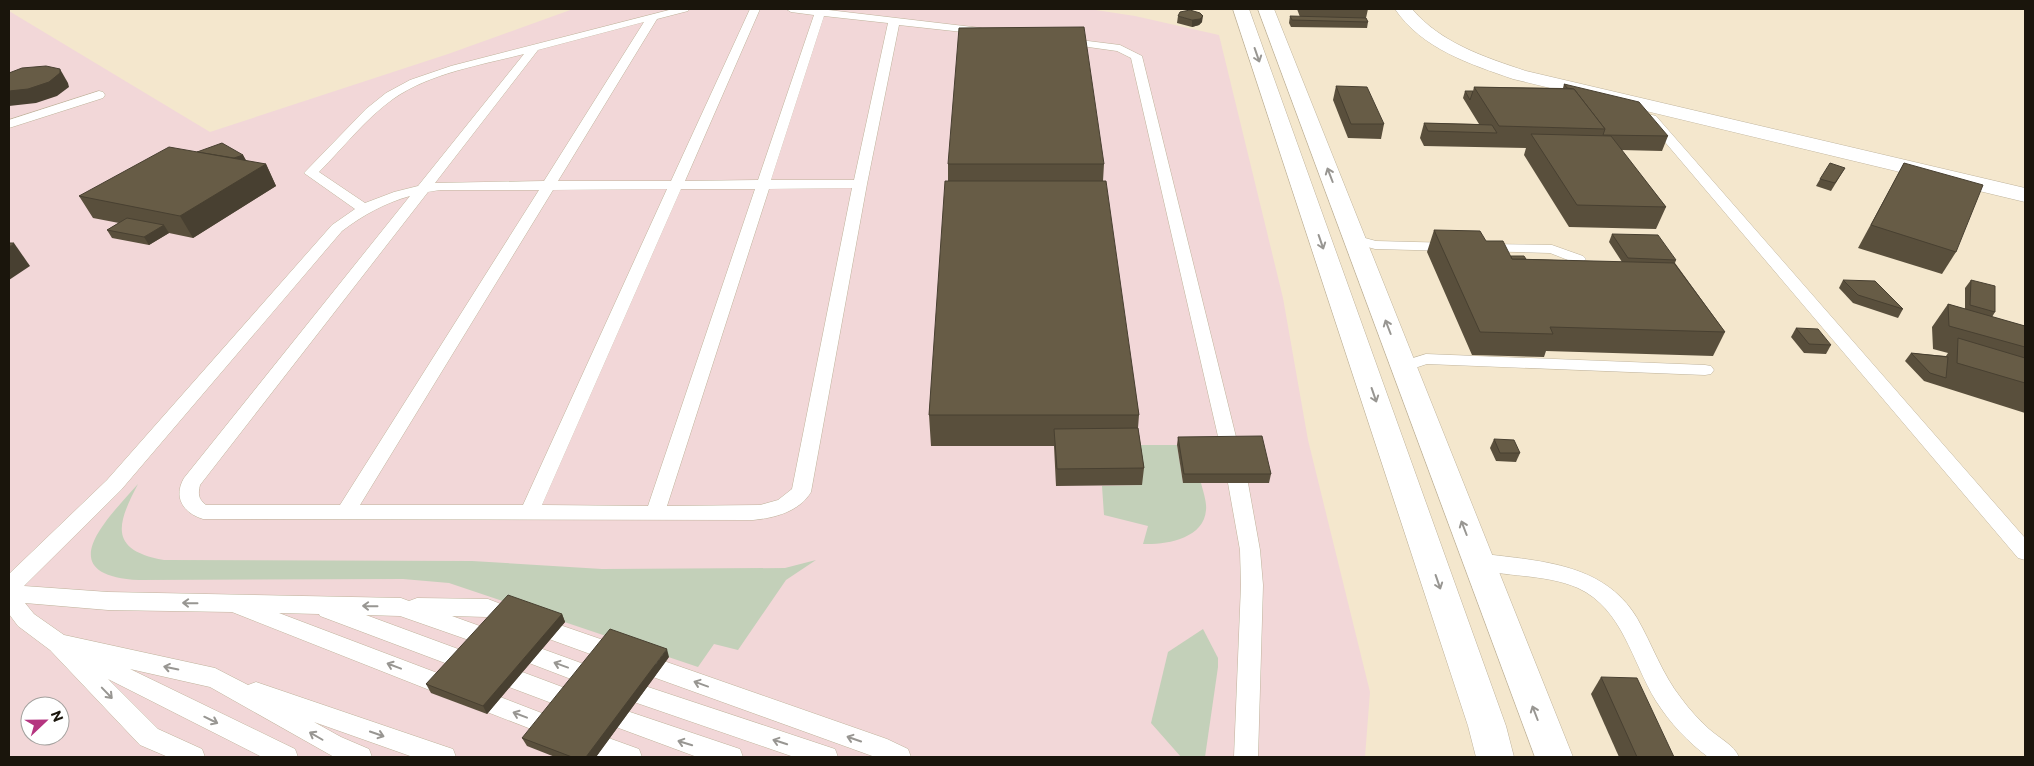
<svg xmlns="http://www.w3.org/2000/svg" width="2034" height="766" font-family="Commissioner,sans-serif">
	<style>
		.industrial { fill: #f2d7d8; fill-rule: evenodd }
		.green { fill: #c3d0b9 }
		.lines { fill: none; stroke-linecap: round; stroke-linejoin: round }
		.service-casing { stroke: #bfb39b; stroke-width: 1 }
		.minor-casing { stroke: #bfb39b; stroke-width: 1 }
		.service { fill: #fff; fill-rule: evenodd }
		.minor { fill: #fff; fill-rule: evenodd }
		.wall { fill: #594f3c }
		.shaded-wall { fill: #484031 }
		.building { fill: #675c46; stroke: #484031 }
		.oneway { stroke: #989692 }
	</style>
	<rect width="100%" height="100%" fill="#f4e7cd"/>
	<!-- industrial -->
	<path class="industrial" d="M573,9h516l46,7 84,19 64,263 25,142 62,252 -5,65h-1356v-746l201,121 238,-78zM30,706h30v30h-30z"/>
	<!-- green -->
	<g class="green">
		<path d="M1137,445h40l6,38h18c2,8 6,19 5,27 -2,29 -41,35 -63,34l5,-18 -44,-11 -2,-29 40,-1z"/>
		<path d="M138,484c-21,40 -30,66 26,76l308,1 130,8 183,-1 31,-8 -30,20 -48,70 -24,-6 -16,23 -249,-84 -46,-4 -264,1c-90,-5 -32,-61 -1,-96z"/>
		<polygon points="1203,629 1218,658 1218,667 1205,757 1181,757 1151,723 1168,652"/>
	</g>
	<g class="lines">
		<defs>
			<g id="service">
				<path d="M673,9h16l-1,2 -31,8 -99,162h113l79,-172h10l-75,172 73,-1 56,-165 -23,-3 -5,-3h34l161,19 5,3 -5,3 -82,-9 -32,159 -56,308c-12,20 -37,26 -58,28l-550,-1c-20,-6 -30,-22 -19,-41l226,-282c-25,7 -47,19 -68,35l-221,259 -97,96 84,6 293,6 8,3 8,-3 71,1 23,9 3,6 -3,6 -8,3 -16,-6 -35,-1 39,14 3,6 -3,6 -8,3 -83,-29 -34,-1 103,38 3,7 -3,7 -8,2 -141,-53 -1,-2 -40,-1 169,64 4,7 -4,7 -8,3 -8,-3 -200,-79 -124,-2 -83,-7 9,11 30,21 151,33 33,17 8,-3 188,64 9,3 3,8h-43l-99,-35 27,15 28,12 3,8h-38l-124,-70 -80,-18 165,80 3,8h-36l-154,-78 50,50 44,20 3,8h-37l-28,-12 -90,-95 -32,-24 -9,-12v-40l98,-94 225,-255 23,-16 -51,-36 62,-64 20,-16 24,-13 41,-14zM824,16l64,7 -34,157h-83zM644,22l-100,159 -109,2 103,-133zM524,54l-106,132 -24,6 -29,11 -46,-31c24,-24 46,-53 74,-73 37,-26 88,-34 131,-45zM852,188l-60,301 -14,11 -18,5 -93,1 102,-317zM667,189l-144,316h-163l193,-315zM681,189h74l-107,317 -106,-1zM440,190h99l-199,315h-134c-8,-6 -8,-11 -6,-20l228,-293z"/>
				<polygon points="1064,38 1120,45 1142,56 1238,445 1236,450 1229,451 1222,450 1220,445 1131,58 1117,51 1060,43 1058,41 1060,39"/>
				<polygon points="99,91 103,92 105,95 103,98 9,128 9,120"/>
				<polygon points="1652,115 1656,116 2025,538 2025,560 2018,558 1648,122 1646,119 1648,116"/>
				<polygon points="1354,235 1376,241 1453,243 1458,244 1460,247 1458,250 1453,251 1375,249 1349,242 1347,239 1349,236"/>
				<polygon points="1484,244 1552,245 1583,256 1586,259 1583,262 1573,262 1550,253 1479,251 1477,248 1479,245"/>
				<polygon points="1426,354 1705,365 1711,366 1714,370 1711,374 1705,375 1427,364 1403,372 1397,371 1394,367 1397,363"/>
				<polygon points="1238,476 1245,478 1248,483 1260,550 1263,585 1258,757 1234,757 1241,585 1240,550 1228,483 1231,478"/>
				<path d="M1477,553c58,8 126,8 160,65 15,26 25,56 44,80 8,11 18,22 28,31 10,9 25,16 30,28h-31c-20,-15 -38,-34 -52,-56 -24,-39 -33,-92 -78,-113 -35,-15 -73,-10 -108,-21l-3,-6 3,-6z"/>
				<polygon points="557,624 612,643 615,650 612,657 604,659 549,639 546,633 549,627"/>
				<polygon points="537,647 592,667 595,674 592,681 584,684 529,663 526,656 529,649"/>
				<polygon points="661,660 887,739 908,749 911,757 875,757 653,677 650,670 653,663"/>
				<polygon points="517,670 573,691 577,698 573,705 565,708 509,687 505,680 509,673"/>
				<polygon points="642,685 826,746 835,749 838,757 794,757 634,702 630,695 634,688"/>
				<polygon points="495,695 552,717 556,724 552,731 544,734 487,712 483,705 487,698"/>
				<polygon points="624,710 740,749 743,757 697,757 616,727 612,720 616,713"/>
				<polygon points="603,736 639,749 642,757 601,757 594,755 591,747 594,739"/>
			</g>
			<g id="minor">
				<polygon points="1233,9 1249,9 1506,726 1514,757 1476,757 1468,726"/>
				<polygon points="1258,9 1274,9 1573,757 1535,757"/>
				<path d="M1395,9h17c29,34 72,48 114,62l499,117v14l-512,-123c-43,-15 -91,-30 -118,-70z"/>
			</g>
		</defs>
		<!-- service casing -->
		<use href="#service" class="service-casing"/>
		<!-- minor casing -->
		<use href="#minor" class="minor-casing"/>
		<!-- service -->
		<use href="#service" class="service"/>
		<!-- minor -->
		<use href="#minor" class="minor"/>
	</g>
	<!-- wall -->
	<g class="wall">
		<polygon points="1297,9 1368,9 1366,18 1368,22 1367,28 1291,27 1289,23 1290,16 1300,17"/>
		<polygon points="1178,16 1202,22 1199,25 1192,27 1177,23"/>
		<polygon points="1564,84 1668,136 1662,151 1621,150 1666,207 1656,229 1569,227 1524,155 1526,148 1424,146 1420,138 1424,123 1479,124 1463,98 1465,91 1473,91 1474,87 1563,88"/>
		<polygon points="1336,86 1384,124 1381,139 1348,138 1333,100"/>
		<polygon points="197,152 243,155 246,161 266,164 276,186 193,238 169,233 149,245 112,238 107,230 119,223 93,218 79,196"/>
		<polygon points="1904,163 1956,252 1942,274 1858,248"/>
		<polygon points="948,164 1104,164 1103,181 1139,415 1138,428 1144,468 1142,485 1056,486 1054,446 931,446 929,415 948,181"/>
		<polygon points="1845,168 1831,191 1816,186 1820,179"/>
		<polygon points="1434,230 1486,241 1511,256 1526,259 1622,262 1609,242 1612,234 1676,260 1675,263 1725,332 1713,356 1546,351 1544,357 1472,355 1427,252"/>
		<polygon points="1843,280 1903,309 1898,318 1853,303 1839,288"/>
		<polygon points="1971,280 1995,312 1992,317 2025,326 2025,413 1924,381 1905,361 1911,353 1946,356 1948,353 1933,349 1932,327 1948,304 1965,309 1965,288"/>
		<polygon points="1796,328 1831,345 1826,354 1804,353 1791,337"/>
		<polygon points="1178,437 1271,474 1269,483 1183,483 1177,445"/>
		<polygon points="1494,439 1520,453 1516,462 1496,461 1490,448"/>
		<polygon points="562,614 565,622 487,714 431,693 426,684"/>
		<polygon points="669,657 596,757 555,757 527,746 522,738"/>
		<polygon points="1601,677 1674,757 1619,757 1591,694"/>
	</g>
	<!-- shaded-wall -->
	<g class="shaded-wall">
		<polygon points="1203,16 1202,22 1199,25 1192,27 1192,20"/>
		<polygon points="60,69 68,83 69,87 57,96 36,103 9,106 9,91"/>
		<polygon points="243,155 247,162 218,164"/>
		<polygon points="266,164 276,186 193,238 180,216"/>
		<polygon points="164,225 169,233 149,245 144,237"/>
		<polygon points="14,243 30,266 9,280 9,247"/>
		<polygon points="562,614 565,622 487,714 483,706"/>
		<polygon points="667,649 669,657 596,757 586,757"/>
	</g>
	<!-- building -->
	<g class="building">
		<polygon points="1190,10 1200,13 1203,16 1200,19 1192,20 1178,16 1180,12"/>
		<polygon points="1290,16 1366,18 1368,22 1292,20"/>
		<polygon points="1084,27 1104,164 948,164 959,28"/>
		<polygon points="46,66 60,69 60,73 49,82 28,89 9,91 9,73 22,68"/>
		<polygon points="1564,84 1639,102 1668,136 1603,135 1605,129 1574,89 1567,88"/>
		<polygon points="1336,86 1367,87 1384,124 1351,124"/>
		<polygon points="1474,87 1574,89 1605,129 1499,126"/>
		<polygon points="1465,91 1473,91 1470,100"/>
		<polygon points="1424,123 1492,125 1497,133 1428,131"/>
		<polygon points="1531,134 1611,136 1666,207 1577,205"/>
		<polygon points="222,143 243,155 234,158 197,152"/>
		<polygon points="169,147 266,164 180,216 79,196"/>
		<polygon points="1830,163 1845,168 1835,183 1820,179"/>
		<polygon points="1904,163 1983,185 1956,252 1871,225"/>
		<polygon points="945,181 1106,181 1139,415 929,415"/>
		<polygon points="127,218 164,225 144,237 107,230"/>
		<polygon points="1434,230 1480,231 1486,241 1503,241 1512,259 1674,263 1725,332 1550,327 1553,334 1480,332"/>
		<polygon points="1612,234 1658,235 1676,260 1628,258"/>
		<polygon points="9,243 14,243 9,247"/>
		<polygon points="1511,256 1524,256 1526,259 1512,259"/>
		<polygon points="1843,280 1875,281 1903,309 1858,295"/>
		<polygon points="1971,280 1995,286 1995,312 1970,305"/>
		<polygon points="1948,304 2025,326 2025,347 1949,326"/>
		<polygon points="1796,328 1818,329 1831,345 1809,344"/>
		<polygon points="1958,338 2025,358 2025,383 1957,363"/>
		<polygon points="1911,353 1948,357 1946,378 1930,373"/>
		<polygon points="1138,428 1144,468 1057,469 1054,429"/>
		<polygon points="1262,436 1271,474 1184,474 1178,437"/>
		<polygon points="1494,439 1514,440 1520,453 1500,453"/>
		<polygon points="508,595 562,614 483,706 426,684"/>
		<polygon points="610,629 667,649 586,757 572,757 522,738"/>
		<polygon points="1601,677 1637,678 1674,757 1637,757"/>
	</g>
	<!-- one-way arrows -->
	<defs><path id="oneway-shaft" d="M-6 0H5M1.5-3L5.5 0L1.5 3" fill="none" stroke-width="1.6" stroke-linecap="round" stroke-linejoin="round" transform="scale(1.25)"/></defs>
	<g class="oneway">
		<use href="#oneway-shaft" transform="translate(1257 55) rotate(71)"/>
		<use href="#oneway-shaft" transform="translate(1330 175) rotate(-111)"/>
		<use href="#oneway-shaft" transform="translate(1321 242) rotate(71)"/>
		<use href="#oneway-shaft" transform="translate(1388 327) rotate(-111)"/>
		<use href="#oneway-shaft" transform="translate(1374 395) rotate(71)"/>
		<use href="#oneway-shaft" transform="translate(1464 528) rotate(-111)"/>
		<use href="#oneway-shaft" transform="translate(1438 582) rotate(71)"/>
		<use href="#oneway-shaft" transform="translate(190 603) rotate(-179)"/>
		<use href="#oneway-shaft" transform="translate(370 606) rotate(-179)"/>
		<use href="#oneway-shaft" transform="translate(561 665) rotate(-160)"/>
		<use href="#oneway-shaft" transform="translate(394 666) rotate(-159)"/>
		<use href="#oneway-shaft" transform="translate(171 668) rotate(-168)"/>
		<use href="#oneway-shaft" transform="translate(701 684) rotate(-160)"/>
		<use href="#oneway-shaft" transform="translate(107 693) rotate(46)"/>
		<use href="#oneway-shaft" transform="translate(1535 713) rotate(-111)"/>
		<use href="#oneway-shaft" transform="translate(520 715) rotate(-159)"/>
		<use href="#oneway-shaft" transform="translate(211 720) rotate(26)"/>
		<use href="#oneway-shaft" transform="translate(377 734) rotate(19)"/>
		<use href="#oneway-shaft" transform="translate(316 736) rotate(-150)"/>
		<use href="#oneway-shaft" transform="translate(854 739) rotate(-161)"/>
		<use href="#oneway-shaft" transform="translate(780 742) rotate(-162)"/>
		<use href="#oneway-shaft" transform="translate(685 743) rotate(-163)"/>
	</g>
	<!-- border -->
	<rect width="2034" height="766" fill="none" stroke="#1a150c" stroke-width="20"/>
	<!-- north arrow -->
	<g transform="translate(45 721) rotate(68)"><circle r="24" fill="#ffffff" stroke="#a3a19e"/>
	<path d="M0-4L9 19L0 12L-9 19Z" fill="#b53580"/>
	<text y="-8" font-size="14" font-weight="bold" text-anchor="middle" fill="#1a150c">N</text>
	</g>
</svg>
